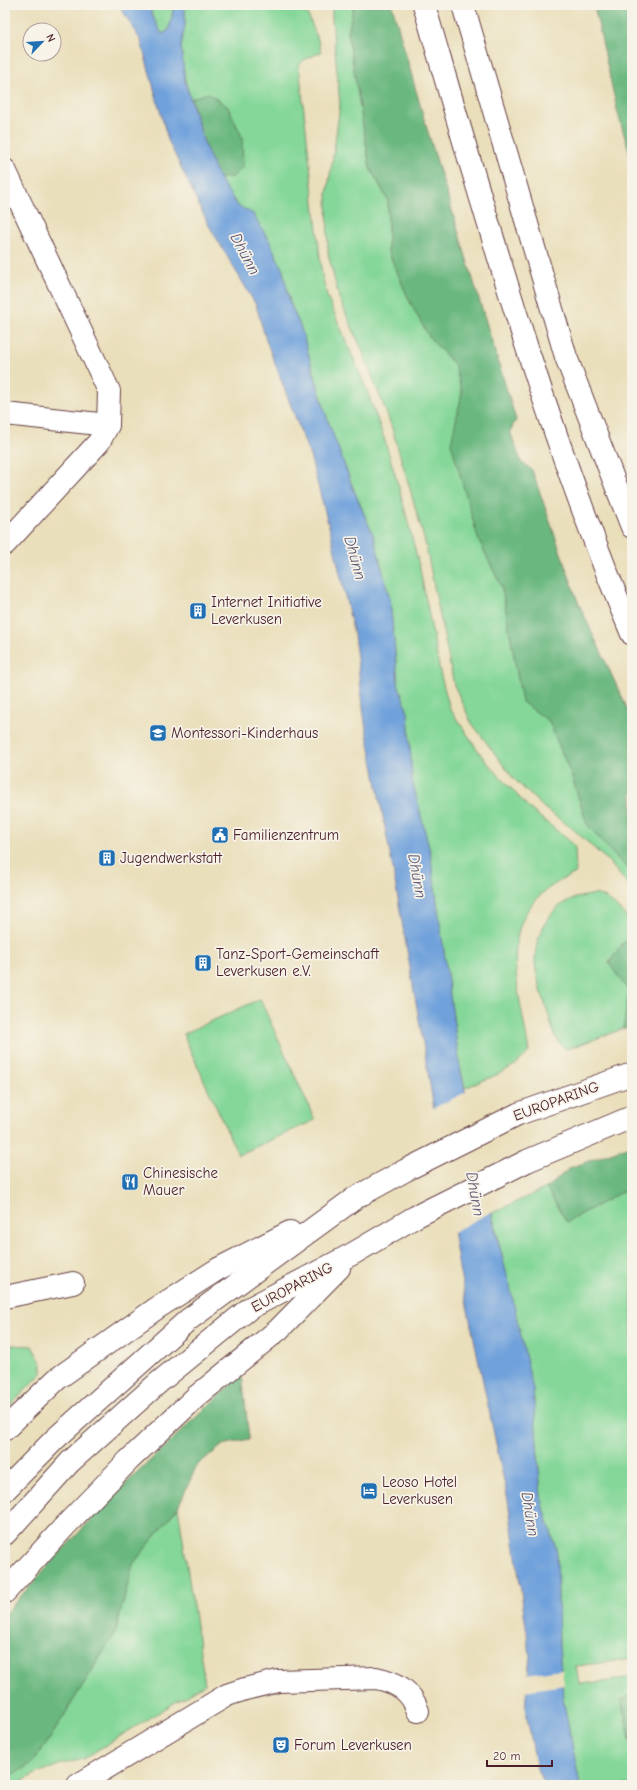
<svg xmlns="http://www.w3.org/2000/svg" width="637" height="1790" font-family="'Comic Neue',sans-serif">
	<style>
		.green { fill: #84d798; stroke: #677b62 }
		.forest { fill: #6bb880; stroke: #5a6c56 }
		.water { fill: #70a1db; stroke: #5d6083 }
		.pier { fill: #eadfbb }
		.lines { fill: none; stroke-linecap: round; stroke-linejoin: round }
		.minor-casing { stroke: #623c41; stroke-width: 24 }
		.trunk-casing { stroke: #623c41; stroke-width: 24 }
		.motorway-casing { stroke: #623c41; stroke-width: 24 }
		.minor { stroke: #fff; stroke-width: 22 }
		.trunk { stroke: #fff; stroke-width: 22 }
		.motorway { stroke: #fff; stroke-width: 22 }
		.labels { text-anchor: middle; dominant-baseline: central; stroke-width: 3.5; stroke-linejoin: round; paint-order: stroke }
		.poi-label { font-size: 15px; fill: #4a1f2b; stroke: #f7f3e8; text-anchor: start }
		.street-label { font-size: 15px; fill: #4a1f2b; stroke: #f7f3e8 }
		.water-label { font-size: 16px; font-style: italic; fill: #595371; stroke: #f7f3e8 }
	</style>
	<rect width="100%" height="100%" fill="#f7f3e8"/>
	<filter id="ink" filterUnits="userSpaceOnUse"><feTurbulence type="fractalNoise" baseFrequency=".025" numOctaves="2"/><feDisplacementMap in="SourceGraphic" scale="8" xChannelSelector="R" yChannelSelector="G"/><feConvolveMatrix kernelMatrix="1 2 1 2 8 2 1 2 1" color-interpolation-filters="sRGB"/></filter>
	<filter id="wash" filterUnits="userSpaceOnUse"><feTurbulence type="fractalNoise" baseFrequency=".012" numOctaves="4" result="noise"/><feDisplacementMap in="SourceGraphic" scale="16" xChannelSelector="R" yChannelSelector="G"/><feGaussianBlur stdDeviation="0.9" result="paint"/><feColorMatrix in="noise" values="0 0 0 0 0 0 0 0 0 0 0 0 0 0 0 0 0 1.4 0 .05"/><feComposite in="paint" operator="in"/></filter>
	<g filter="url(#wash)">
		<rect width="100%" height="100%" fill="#eadfbb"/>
		<!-- green -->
		<g class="green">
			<polygon points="150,5 171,5 173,11 169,30 162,34 152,15"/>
			<path d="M185,5h119l14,35 3,12 -17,8 -5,5 23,210 5,21 39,92 19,53 15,50 20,78 21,107 9,33 34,50 46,50 40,32 5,6 1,26c-87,37 -58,106 -47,179 -16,19 -41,26 -64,36l-5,-21 -30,-215 -18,-72 -4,-67 -10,-30 -8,-83 -16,-63 -21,-49 -26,-70 -26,-90 -11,-25 -7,-32 -13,-29 -17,-28 -16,-9 -18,-27 14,-1 9,-40 -14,-30 -20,-14 -17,6 -6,-18 -4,-34 4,-22z"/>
			<polygon points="332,5 354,5 348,33 370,168 388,200 388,251 411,304 430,338 455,365 462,393 452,443 478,538 502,588 522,701 549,721 572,777 587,824 614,855 632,871 632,889 608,861 573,829 544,808 513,778 471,722 454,685 425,542 410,489 391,425 360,345 339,298 328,253 327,194 334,150 340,104 332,19"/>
			<path d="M595,894l12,4 17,16 8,13v12l-8,3 -15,21 20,29 -6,37 -56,20c-13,-6 -15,-23 -19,-36 -5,-16 -14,-40 -13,-57 2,-21 13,-46 33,-55 8,-4 18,-5 27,-7z"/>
			<polygon points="260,999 315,1120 238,1155 183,1034"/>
			<polygon points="632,1186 632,1659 576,1666 579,1684 612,1681 632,1676 632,1695 621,1700 632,1746 632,1785 580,1785 563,1698 559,1646 557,1553 541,1497 533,1390 492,1213 546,1188 567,1222"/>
			<polygon points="11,1345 32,1346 42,1364 42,1373 5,1411 5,1348"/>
			<polygon points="178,1507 205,1684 83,1759 59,1765 37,1773 16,1785 5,1785 5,1779 31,1764 47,1743 115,1633 133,1564"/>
		</g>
		<!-- forest -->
		<g class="forest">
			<polygon points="354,5 392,5 424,119 516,420 510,431 521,462 532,470 578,602 632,719 632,871 614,855 587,824 572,777 549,721 522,702 502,588 478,538 451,443 462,393 455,365 430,338 411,304 388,251 388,200 370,168 348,33"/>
			<polygon points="594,5 632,5 632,161 618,114"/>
			<polygon points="208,93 228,107 242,137 243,167 233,177 219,178 205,146 191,99"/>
			<polygon points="632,939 632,1026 623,1029 629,992 609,963 624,942"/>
			<polygon points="632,1145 632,1186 567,1222 546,1188 570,1168"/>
			<polygon points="242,1374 249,1439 223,1445 197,1465 178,1507 133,1564 115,1633 47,1743 31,1764 5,1779 5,1685 9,1661 5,1660 5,1614 52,1561 120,1489"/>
			<polygon points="632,1695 632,1746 621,1700"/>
		</g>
		<!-- water -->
		<polygon class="water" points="119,5 150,5 152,15 162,34 169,30 173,11 171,5 185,5 185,25 181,47 185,81 205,146 219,178 237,205 253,214 270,242 283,271 290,303 301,328 327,418 353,488 374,537 390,600 398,683 408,713 412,780 430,852 460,1067 494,1225 510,1287 533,1390 541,1497 557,1553 559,1646 563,1698 580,1785 544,1785 537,1769 525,1707 530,1655 508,1500 459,1268 428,1072 392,864 365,723 354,635 331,534 310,456 266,340 256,305 208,224 168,140 141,41"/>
		<!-- pier -->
		<g class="pier">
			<polygon points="468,1091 493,1211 451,1233 432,1109"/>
			<polygon points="562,1669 564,1685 524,1691 526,1674"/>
		</g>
	</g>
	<g filter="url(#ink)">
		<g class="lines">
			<defs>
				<g id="minor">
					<polyline points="5,170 109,391 108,425 99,442 5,544"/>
					<polyline points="5,414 108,425"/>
					<polyline points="5,1297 73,1283"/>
					<path d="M78,1785l149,-90 18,-6 33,-8 98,-3c20,4 35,12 42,33"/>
				</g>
				<g id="trunk">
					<polyline points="5,1429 57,1379 157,1308 218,1269 290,1232"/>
					<polyline points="5,1490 55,1439 188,1320 355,1198 406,1170 518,1114 632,1074"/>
					<polyline points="5,1534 70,1462 158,1383 250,1308 354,1253 415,1217 527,1161 632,1117"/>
					<polyline points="5,1592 65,1526 129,1460 197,1396 278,1330 339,1268"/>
				</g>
				<g id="motorway">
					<path d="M424,5c62,212 122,426 208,629"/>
					<polyline points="463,5 566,357 632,527"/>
				</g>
			</defs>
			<!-- minor casing -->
			<use href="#minor" class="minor-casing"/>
			<!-- trunk casing -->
			<use href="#trunk" class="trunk-casing"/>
			<!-- motorway casing -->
			<use href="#motorway" class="motorway-casing"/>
			<!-- minor -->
			<use href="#minor" class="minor"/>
			<!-- trunk -->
			<use href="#trunk" class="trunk"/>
			<!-- motorway -->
			<use href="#motorway" class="motorway"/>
		</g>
	</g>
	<!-- icons -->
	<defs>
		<symbol id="building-square" viewBox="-11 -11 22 22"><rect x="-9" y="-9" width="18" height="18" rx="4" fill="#1f6fb2" stroke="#f7f3e8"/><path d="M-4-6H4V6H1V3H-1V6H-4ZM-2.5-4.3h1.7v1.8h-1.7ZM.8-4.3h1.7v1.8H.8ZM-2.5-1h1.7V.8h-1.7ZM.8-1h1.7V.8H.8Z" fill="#fff"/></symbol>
		<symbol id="school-square" viewBox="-11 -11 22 22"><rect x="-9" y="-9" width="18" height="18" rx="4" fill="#1f6fb2" stroke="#f7f3e8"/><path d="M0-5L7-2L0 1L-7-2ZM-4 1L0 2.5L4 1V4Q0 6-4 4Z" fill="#fff"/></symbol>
		<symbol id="civic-square" viewBox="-11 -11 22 22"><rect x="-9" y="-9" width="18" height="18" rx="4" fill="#1f6fb2" stroke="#f7f3e8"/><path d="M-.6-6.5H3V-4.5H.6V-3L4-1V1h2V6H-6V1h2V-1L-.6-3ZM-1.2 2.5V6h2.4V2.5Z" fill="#fff"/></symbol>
		<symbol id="restaurant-square" viewBox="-11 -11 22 22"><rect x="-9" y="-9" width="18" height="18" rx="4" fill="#1f6fb2" stroke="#f7f3e8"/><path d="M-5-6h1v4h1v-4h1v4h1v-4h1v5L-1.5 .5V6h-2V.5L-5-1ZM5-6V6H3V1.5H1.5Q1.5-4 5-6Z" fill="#fff"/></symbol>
		<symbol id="hotel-square" viewBox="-11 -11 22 22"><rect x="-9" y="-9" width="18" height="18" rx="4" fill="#1f6fb2" stroke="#f7f3e8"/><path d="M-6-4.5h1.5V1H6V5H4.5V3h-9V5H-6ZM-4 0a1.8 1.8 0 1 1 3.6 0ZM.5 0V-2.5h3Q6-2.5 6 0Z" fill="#fff"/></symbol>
		<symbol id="theatre-square" viewBox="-11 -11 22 22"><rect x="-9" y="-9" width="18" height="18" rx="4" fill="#1f6fb2" stroke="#f7f3e8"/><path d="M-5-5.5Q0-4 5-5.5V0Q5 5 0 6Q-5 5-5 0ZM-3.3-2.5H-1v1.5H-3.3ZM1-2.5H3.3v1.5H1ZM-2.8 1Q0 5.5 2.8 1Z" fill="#fff"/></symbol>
	</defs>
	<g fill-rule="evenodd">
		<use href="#building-square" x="188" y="601" width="20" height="20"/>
		<use href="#school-square" x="148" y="723" width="20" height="20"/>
		<use href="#civic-square" x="210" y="825" width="20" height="20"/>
		<use href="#building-square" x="97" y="848" width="20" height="20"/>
		<use href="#building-square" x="193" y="953" width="20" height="20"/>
		<use href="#restaurant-square" x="120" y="1172" width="20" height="20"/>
		<use href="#hotel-square" x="359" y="1481" width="20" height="20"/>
		<use href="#theatre-square" x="271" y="1735" width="20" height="20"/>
	</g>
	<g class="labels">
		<!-- poi labels -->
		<g class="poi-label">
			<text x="211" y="602">Internet Initiative<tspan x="211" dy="17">Leverkusen</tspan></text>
			<text x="171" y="733">Montessori-Kinderhaus</text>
			<text x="233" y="835">Familienzentrum</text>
			<text x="120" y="858">Jugendwerkstatt</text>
			<text x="216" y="954">Tanz-Sport-Gemeinschaft<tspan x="216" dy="17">Leverkusen e.V.</tspan></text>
			<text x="143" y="1173">Chinesische<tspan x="143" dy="17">Mauer</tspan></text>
			<text x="382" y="1482">Leoso Hotel<tspan x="382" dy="17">Leverkusen</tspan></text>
			<text x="294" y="1745">Forum Leverkusen</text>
		</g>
		<!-- street labels -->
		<g class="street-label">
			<text transform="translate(556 1101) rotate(-20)">EUROPARING</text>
			<text transform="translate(292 1287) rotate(-28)">EUROPARING</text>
		</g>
		<!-- water labels -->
		<g class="water-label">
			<text transform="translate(245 254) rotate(62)">Dhünn</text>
			<text transform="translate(355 558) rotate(75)">Dhünn</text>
			<text transform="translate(417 876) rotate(80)">Dhünn</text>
			<text transform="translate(475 1194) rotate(80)">Dhünn</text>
			<text transform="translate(530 1514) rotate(81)">Dhünn</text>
		</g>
	</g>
	<!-- margin -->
	<rect width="637" height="1790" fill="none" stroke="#f7f3e8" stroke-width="20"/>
	<!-- north arrow -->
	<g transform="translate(42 42) rotate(65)"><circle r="19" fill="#f7f3e8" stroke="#b29e9c"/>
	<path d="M0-3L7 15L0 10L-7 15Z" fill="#1f6fb2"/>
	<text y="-6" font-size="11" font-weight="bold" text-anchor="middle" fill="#4a1f2b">N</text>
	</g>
	<!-- scale -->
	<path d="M487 1760v6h65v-6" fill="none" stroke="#4a1f2b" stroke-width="2"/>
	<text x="493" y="1760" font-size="12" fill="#4a1f2b" stroke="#f7f3e8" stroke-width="3" paint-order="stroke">20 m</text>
</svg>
